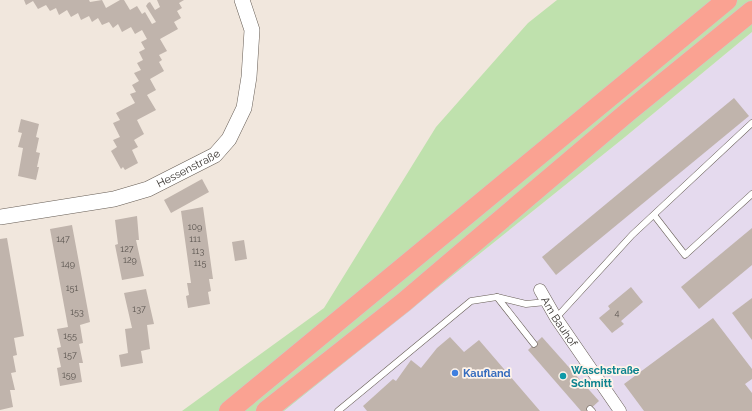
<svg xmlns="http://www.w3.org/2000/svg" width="752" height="411" font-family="Raleway,sans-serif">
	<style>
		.commercial { fill: #e5daee }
		.green { fill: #bfe1ad }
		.building { fill: #c0b4ac }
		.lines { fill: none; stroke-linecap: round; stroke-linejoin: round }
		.service-casing { stroke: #665d55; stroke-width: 7 }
		.minor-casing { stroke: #665d55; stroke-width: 13 }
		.tertiary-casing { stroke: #665d55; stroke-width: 16 }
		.trunk-casing { stroke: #cccac9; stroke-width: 21 }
		.service { stroke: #fff; stroke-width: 6 }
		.minor { stroke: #fff; stroke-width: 12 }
		.tertiary { stroke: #fff; stroke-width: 15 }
		.trunk { stroke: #faa292; stroke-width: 20 }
		.shop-dot { fill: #3f7fe0; stroke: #fff4ea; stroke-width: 1.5 }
		.culture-dot { fill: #0f9aa8; stroke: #fff4ea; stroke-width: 1.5 }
		.labels { text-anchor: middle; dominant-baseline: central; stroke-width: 3.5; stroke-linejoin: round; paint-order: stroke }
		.number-label { font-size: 9px; fill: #5b5550 }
		.street-label { font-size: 11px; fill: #393531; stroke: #fff4ea }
		.culture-label { font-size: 11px; font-weight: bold; fill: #0d838f; stroke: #fff4ea; text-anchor: start }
		.shop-label { font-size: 11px; font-weight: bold; fill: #366cbe; stroke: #fff4ea; text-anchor: start }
	</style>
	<rect width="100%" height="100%" fill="#f1e7dd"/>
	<!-- commercial -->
	<polygon class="commercial" points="752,32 752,411 284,411 625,137"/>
	<!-- green -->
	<polygon class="green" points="557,0 752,0 752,32 625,137 284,411 182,411 324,308 436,127 528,23"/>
	<!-- building -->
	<g class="building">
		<polygon points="24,0 89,0 90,2 102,0 106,8 120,0 124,0 130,10 137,6 142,14 145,12 152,24 156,22 146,6 148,3 150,2 155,10 160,7 157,0 184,0 179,3 182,8 177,11 181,18 174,22 178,29 160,39 167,51 159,55 162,60 159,62 164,71 150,79 156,90 147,95 156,110 137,120 144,134 134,140 138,147 132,150 138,163 125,170 123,167 121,169 111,151 117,147 113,140 120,137 113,123 120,120 116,113 135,103 130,94 136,92 132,85 139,81 134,73 141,70 137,63 143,60 139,52 145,49 141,42 147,39 142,30 135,34 131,27 122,32 118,24 113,28 109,22 102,25 98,18 92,22 89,16 81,20 78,13 71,17 67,10 59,15 56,8 50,11 46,5 38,9 33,1 26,5"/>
		<polygon points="734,98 749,116 556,275 542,257"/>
		<polygon points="21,119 39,124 36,137 39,138 36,152 40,153 37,167 39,167 36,180 18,176 23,148 18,147 22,133 18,132"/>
		<polygon points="202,179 209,192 171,213 164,200"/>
		<polygon points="203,207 213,279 209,279 211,291 208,292 210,304 188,308 186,296 189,295 187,283 191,283 181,211"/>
		<polygon points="137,216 139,240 136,240 144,276 122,280 115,245 118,244 115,220"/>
		<polygon points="72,225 90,322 80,325 83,343 79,344 83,363 79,363 82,382 60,386 57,368 61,367 57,348 61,347 57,329 68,327 50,229"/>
		<polygon points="752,228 752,265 699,309 681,287"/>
		<polygon points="7,238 24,336 14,338 17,355 13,356 16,372 11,373 15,390 10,390 13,407 0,410 0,239"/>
		<polygon points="244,240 247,259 235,261 232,242"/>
		<polygon points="631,287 643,302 621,321 624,324 612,333 599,318 610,309 608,306"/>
		<polygon points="146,289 154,324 147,325 150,349 141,351 143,363 121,367 119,355 128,353 125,329 132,328 124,293"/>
		<polygon points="752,298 752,340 732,313"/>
		<polygon points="713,318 752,369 752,379 745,384 752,393 752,411 644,411 624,384"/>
		<polygon points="450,337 464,352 479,340 540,411 367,411 363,406 393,379 396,381 411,360 421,368 437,348"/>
		<polygon points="542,337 599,401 588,411 581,411 528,350"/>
	</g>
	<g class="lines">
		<defs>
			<g id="service">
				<polyline points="654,215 685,255 752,194"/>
				<polyline points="497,297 534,344"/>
				<polyline points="556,318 632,235 752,123"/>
				<polyline points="590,409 592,411"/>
				<polyline points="338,411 471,301 497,297 526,304 546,302"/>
			</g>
			<g id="minor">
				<path id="s1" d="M540,290l16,28 64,93"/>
			</g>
			<g id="tertiary">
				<path id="s2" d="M0,217l114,-18 34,-10 67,-34 14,-16 15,-31 5,-31 3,-47 -10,-30"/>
			</g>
			<g id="trunk">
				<polyline points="229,411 727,0"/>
				<polyline points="266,411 404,302 629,111 752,11"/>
			</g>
		</defs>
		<!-- service casing -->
		<use href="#service" class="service-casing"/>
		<!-- minor casing -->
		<use href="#minor" class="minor-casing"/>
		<!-- tertiary casing -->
		<use href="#tertiary" class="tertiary-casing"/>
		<!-- trunk casing -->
		<use href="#trunk" class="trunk-casing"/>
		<!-- service -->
		<use href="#service" class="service"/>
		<!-- minor -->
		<use href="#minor" class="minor"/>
		<!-- tertiary -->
		<use href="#tertiary" class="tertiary"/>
		<!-- trunk -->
		<use href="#trunk" class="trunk"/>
	</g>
	<!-- markers -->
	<circle class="shop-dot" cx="455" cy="373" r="4"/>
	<circle class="culture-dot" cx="563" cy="376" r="4"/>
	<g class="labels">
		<!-- number labels -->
		<g class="number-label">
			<text x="195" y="227">109</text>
			<text x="63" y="239">147</text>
			<text x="195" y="239">111</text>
			<text x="127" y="249">127</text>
			<text x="198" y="251">113</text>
			<text x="130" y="260">129</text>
			<text x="200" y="263">115</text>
			<text x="68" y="264">149</text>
			<text x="72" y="288">151</text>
			<text x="139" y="309">137</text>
			<text x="77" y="312">153</text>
			<text x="617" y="313">4</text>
			<text x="70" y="336">155</text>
			<text x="70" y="355">157</text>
			<text x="69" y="375">159</text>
		</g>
		<!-- street labels -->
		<g class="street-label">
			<text stroke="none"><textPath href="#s2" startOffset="196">Hessenstraße</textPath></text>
			<text stroke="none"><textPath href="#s1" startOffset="37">Am Bauhof</textPath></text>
		</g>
		<!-- culture labels -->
		<g class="culture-label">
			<text x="571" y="370">Waschstraße<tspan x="571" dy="13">Schmitt</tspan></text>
		</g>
		<!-- shop labels -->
		<g class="shop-label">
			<text x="463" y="373">Kaufland</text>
		</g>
	</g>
</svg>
